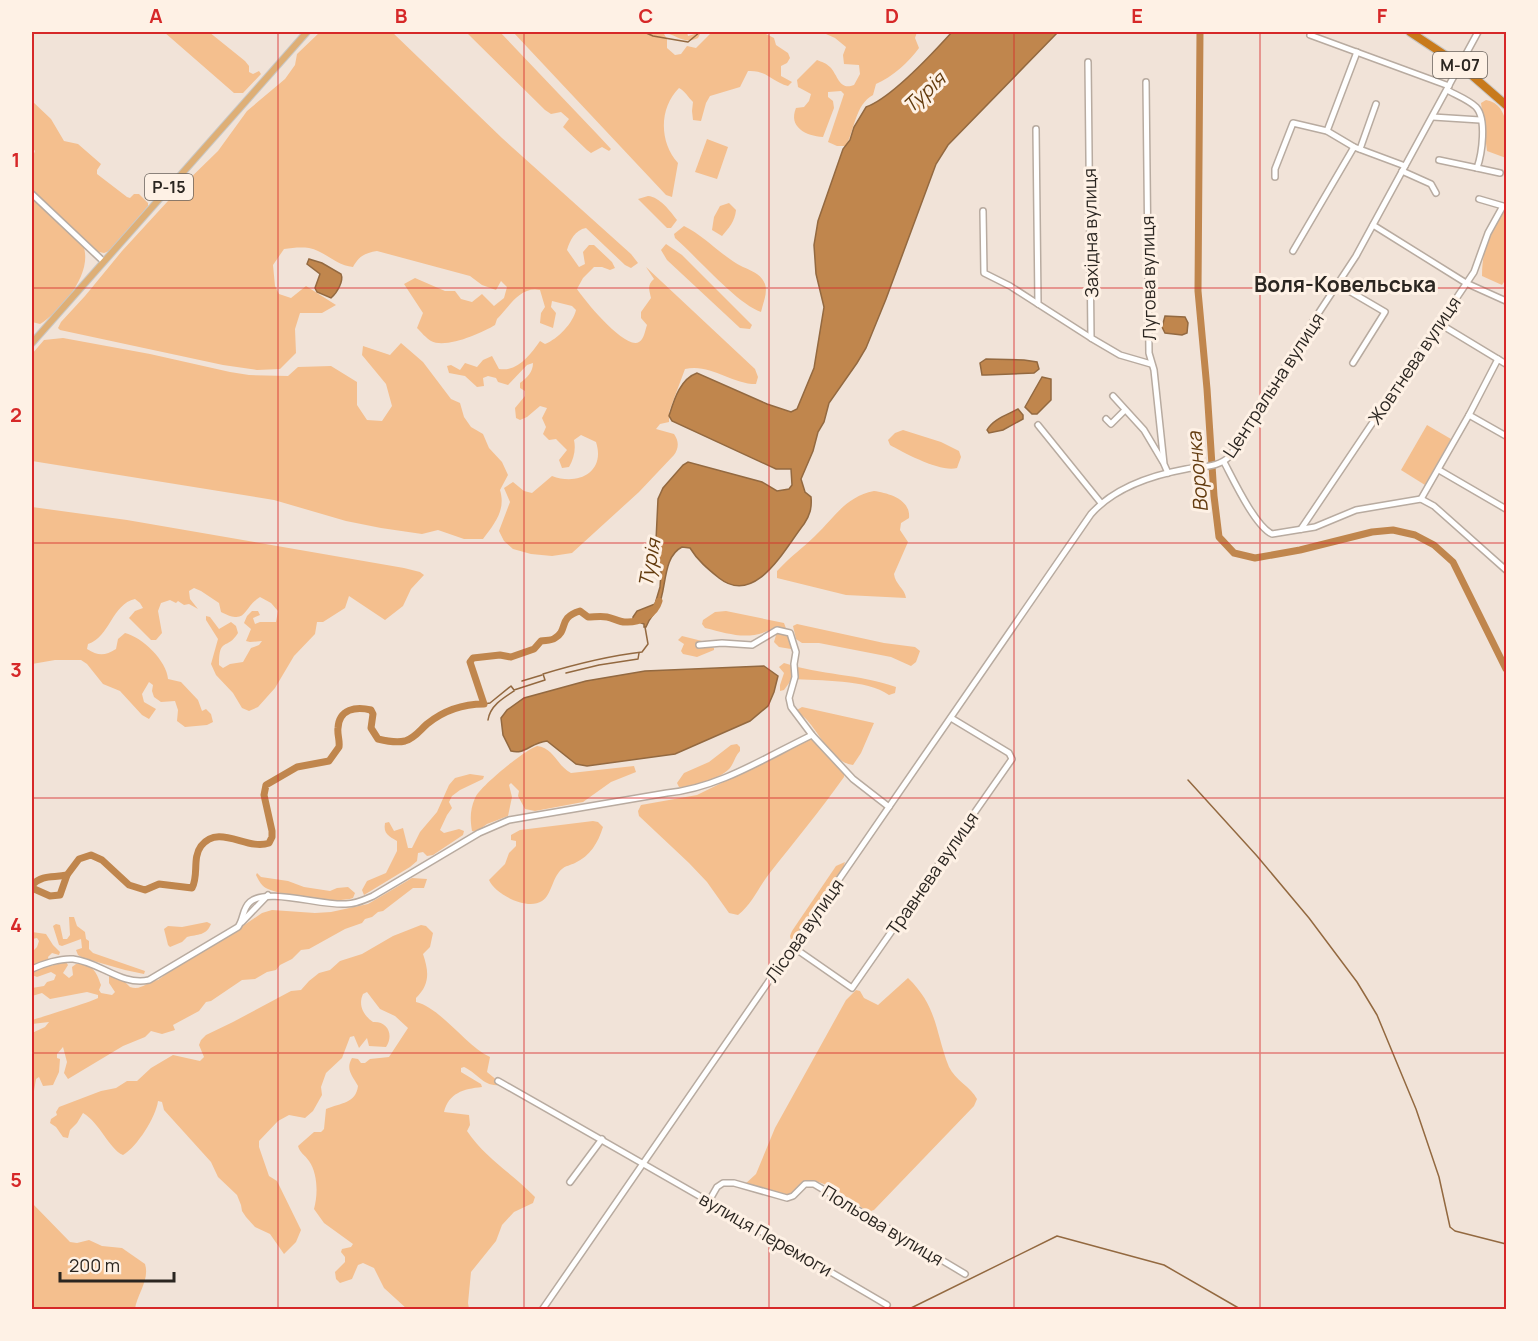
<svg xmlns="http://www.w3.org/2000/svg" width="1538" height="1341" font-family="Manrope,sans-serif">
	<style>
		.green { fill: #f4bf8e }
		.water { fill: #c0864d; stroke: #936940; stroke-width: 1.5 }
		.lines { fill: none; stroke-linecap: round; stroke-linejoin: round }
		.stream { stroke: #936940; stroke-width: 1.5 }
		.river { stroke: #c0864d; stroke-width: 7 }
		.minor-casing { stroke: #b8aba0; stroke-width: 8 }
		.major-casing { stroke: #c8c7c5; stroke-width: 8 }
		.highway-casing { stroke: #c8c7c5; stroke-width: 10 }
		.minor { stroke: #fff; stroke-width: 5 }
		.major { stroke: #deaf76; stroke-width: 6 }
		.highway { stroke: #c87a1b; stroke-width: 8 }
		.grid { fill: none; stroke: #d62828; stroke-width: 1.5; stroke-opacity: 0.55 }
		.labels { text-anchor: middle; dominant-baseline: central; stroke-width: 6; stroke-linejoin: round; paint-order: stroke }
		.shield { fill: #fef1e5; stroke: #6a635c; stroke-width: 1.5 }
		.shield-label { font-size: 16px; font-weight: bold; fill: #2b2621 }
		.street-label { font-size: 18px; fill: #2b2621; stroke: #fef1e5 }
		.water-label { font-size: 20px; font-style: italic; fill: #633b0e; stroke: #fef1e5 }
		.quarter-label { font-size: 21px; font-weight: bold; fill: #2b2621; stroke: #fef1e5 }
		.neatline { fill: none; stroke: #d62828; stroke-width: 2 }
		.grid-label { font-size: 20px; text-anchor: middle; font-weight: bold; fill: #d62828 }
	</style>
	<rect width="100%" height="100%" fill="#f1e3d8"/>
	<!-- green -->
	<g class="green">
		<polygon points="164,32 209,32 245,61 249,66 249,72 253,74 259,71 261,74 243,93 234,93"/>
		<path d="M320,32h72l110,106 129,116 7,9 -7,5 -6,-3 -39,-37c-11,2 -16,12 -19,22l12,17 6,-3 -2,-12 6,-7h5l18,17 3,6 -5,2 -8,-3h-8l-11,11 -6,11c8,12 48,61 62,53 5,-3 6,-11 8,-17l-6,-7v-6l10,-14c-2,-9 -4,-13 3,-19l-8,-12 109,102 3,8 -2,7c-25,0 -46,-21 -71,-15l-16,43v10l-9,2 -4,5 18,5c5,7 5,14 0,21l-35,37 -67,61 -20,3 -21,-2 -18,-5 -9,-8 -5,-10 11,-29 -6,-14 9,-6 11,9 8,2 20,-17c25,10 54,-3 44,-34l-15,-7 -7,5c2,9 0,19 -5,27l-7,1 -3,-8 8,-10 -11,-11 -7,1 -6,-6 3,-7 -4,-9 5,-10 -7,-2 -13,11 -7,3 -4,-2 -1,-10 10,-12v-5l-5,-3v-5c7,-5 13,-11 13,-20l-6,2 -19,20 -10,-3 -2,-4 -8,-2 -5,2 1,8 -7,1 -12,-11 -16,-3 -2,-7 4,-1 9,5 5,-7 12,4 6,-7 9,-4 7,13c19,3 31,-14 41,-28l5,3c13,-5 28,-21 31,-34l-4,-4 -20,-5 -1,6 5,6 -3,15 -13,-5 1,-10 4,-6 -5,-17c-20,-4 -30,16 -43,29l-2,6c-13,8 -49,24 -64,16 -5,-3 -10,-9 -14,-13l6,-15 -19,-29 11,-6 30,13h10l6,8 11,3 10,-8 12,12 10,-8 3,-11 -6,-6 -5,9 -14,-5 -12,-9 -93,-25c-12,2 -18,5 -24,16 -18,-2 -28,-16 -44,-19 -9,-1 -17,0 -25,1l-11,16 2,21 4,8 12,4 15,-12 30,19 -14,8h-22l-5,16 1,24 -16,16 -23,1 -34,-5 -163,-35 -2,-2 3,-6 24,-26 37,-45 57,-62 39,-38 29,-40 38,-32 10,-14 2,-11z"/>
		<polygon points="466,32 500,32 597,134 611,149 609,151 602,147 591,153 587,150 563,127 569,119 561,112 551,114 545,110"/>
		<path d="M513,32h174l1,4 13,-4 -3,6c-12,6 -20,-1 -31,-5l-3,1 3,5v9l8,7 6,-1 6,-8 9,2 16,-16h53l1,2 8,4 2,7 12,8 2,5 -3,5 -6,3v10l11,6 -4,4c-17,-5 -21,-16 -40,-15l-8,16 -30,9 -4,7 -5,18 -8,-1 -1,-9 1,-9c-5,-5 -8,-11 -14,-14 -20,20 -20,54 -1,75l-6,34 -6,-2z"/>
		<path d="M825,32h92l-2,6 4,10c-10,14 -27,29 -43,36l-3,11c-18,10 -18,34 -27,51h-9l-9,-4 16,-48 -3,-3 -13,1v5l5,4 1,7 -11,29c-17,-1 -35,-10 -27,-29l8,-1 5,-6 2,-7 -13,-7 -1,-7 20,-20c5,2 9,3 13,7 8,8 9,24 24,18l6,-11 -1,-9 -15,-1 -1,-9 3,-8 -11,-9 -9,-4z"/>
		<path d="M1486,100c26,5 20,38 20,58l-19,-7 -6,-48z"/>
		<polygon points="32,101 51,119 64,141 78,144 101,164 97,170 97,174 127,197 130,198 134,194 139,194 148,203 148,206 109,251 104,253 95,251 32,191 32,159 35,151 32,147"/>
		<polygon points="707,139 728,147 717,179 695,172"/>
		<path d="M648,196c12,1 22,15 29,24l-6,8h-4l-29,-29z"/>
		<path d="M32,198l51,47c11,27 -21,65 -43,79l-8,-2z"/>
		<path d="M1506,201v78l-4,6 -20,-9c0,-28 9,-52 24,-75z"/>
		<path d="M729,203l7,7c-1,11 -7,18 -14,26l-10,-6 2,-13 6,-11z"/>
		<path d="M684,226c21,10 37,30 59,41 9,4 18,7 22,17 3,9 -2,19 -4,28 -24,-8 -65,-56 -86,-74l-1,-4z"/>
		<polygon points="666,244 682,255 752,325 750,329 740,328 667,260 661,250"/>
		<path d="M63,338l87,16 80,18 19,3 39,1 10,-9 33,-1 26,16v23l10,15 15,1 10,-15 -6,-22 -24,-29 1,-9 27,9 11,-12 22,19 28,37 9,4 4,14 7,10 12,7 6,14 13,14 6,13 -8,15c6,20 -5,33 -17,49h-19l-26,-9 -16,4 -41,-6 -35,-7 -72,-21 -242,-39v-107l12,-14z"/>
		<polygon points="1427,425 1451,439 1425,485 1401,470"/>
		<path d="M903,430l38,12 18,9 2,6 -4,11c-15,5 -53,-15 -67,-23l-2,-5 7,-7z"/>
		<path d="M874,491c14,2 37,8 35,27l-8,5 -1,7 8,12 -14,32c1,10 11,15 12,24l-60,-3 -69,-17v-7l3,-3c11,-12 24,-21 35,-32 20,-19 30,-39 59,-45z"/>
		<path d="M32,507l95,13 277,48 16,4 4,3 -13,14 -8,17 -18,14 -36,-24 -4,12 -22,14h-6l-2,12 -21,22 -19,32 -17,19 -9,4 -7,-3 -9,-15 -17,-18 -5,-11 7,-25 -12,-19v-4l4,1 9,12 12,-7 5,4 2,7c-11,18 -19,3 -19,32l4,3 7,-4 13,-2 8,-14 8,-3 3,-4 -12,1 -4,-1 5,-12 -7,-6 3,-7 5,-5h6l2,4 -7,3 2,6 5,-2h16l2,-11 -7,-8 -11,-6c-18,11 -12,29 -39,15l-2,-9 -18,-12 -7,-3 -5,3 1,8 8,10 -9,-5 -5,1 -6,-4 -2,2 -6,-3 -9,3 -3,8 4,22 -6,7h-5l-22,-22 6,-7 8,-3 -3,-5 -5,-4c-23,5 -25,38 -47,45l-1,5c11,7 18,7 29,0l2,-10 7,-6c17,4 42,28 43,46l13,3 17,18 4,11 4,-2 5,5 2,8 -6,3 -22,2 -8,-6 1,-11 -3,-9 -14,1 -7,-5 -2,-6 1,-6 -4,-3 -7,12 2,8 12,7 -7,10 -7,-4 -22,-24 -17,-7 -16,-20 -6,-4h-26l-23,4z"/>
		<path d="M726,611l58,12 8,22 -1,4 -12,-2 -5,-5 2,-7 -4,-6c-24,12 -42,5 -67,-1l-3,-4 1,-4 12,-8z"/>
		<polygon points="797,624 884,643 915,647 920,651 916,662 911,666 891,657 819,643 802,643 796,639 793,626"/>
		<path d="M682,636l20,5 -5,4c6,3 11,1 17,3v2l-17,7 -14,-3 -2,-3 3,-7 -6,-4z"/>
		<path d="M784,663c36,12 75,11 112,24l-1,6 -6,2c-22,-16 -70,-14 -97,-16l-8,11 -4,1v-6l4,-12 -5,-6z"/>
		<path d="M802,707l72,16 -13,30 -8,12c-20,-2 -34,-32 -46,-45 -4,-5 -7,-4 -10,-10z"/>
		<path d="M811,739l33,33v5c-24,34 -50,65 -75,97 -11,14 -17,30 -31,41l-9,-2 -22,-31 -18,-19 -50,-47 -1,-5 3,-6 56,-10z"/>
		<path d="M737,744l3,3v4c-5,5 -6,12 -10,17 -9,10 -38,21 -51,19l-2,-4 7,-10 25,-11 22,-17z"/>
		<path d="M537,746c17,2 20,20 34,27l63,-7 2,6 -25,10 -28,20 -48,9 -10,-2 -7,-13 1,-5 -8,-8 -2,2 3,12 -4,19 -21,8 -11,8 -4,-1c-2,-12 -2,-21 3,-33 5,-12 50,-48 62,-52z"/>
		<path d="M470,774l14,2 -1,3 -23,11 -8,6 -3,6 3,6 -5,7 -7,15 4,3 15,-4 5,2 -1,4 -30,20 -6,1 -4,-4 -5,1 -1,8 -7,6 -46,28 -2,-5 5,-9 19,-8 11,-22v-10c-8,-5 -14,-7 -12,-18l4,-1 5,9 9,-3 5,20h4l8,-16 17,-20 12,-27 6,-7z"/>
		<path d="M593,821l5,1 5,5c-5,16 -13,29 -28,36 -4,2 -10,3 -13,6 -10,8 -10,26 -20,32 -15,10 -47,-7 -53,-21l16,-16 4,-11 7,-7v-5l-5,-1v-5l9,-5z"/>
		<polygon points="845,862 843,869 800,931 791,940 790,936 792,931 836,866"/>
		<path d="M257,873l4,4 27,4 16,6 26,4 7,-3 11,-1 7,6 -2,5c-16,6 -69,-2 -85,-9 -6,-2 -9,-8 -12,-14z"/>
		<path d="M412,878l15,1 -3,9h-11l-30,23 -5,1 -6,5 -7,2 -3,4 -17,6 -36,20 -8,1 -9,9 -12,6 -4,5 -9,2 -12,7 -13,1 -31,21 -5,1 -7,9 -26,14 2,5 -13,4 -11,-3 -6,6 -22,9 -55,33 -4,-6 3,-11 -4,-15 -6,7v4l3,1 -1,13 -6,13 -10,1 -4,-9 -3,2 -2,12h-2v-58l13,-6 4,-5 -17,2v-4c7,-2 62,-19 66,-22v-3l-11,-3 -37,7 -8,-6 -10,3v-8l12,-2 3,-4 7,-2 2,-5 -5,-3 -14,5 -5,-2v-23l5,-5 2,-6 -2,-3 -5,1v-7l14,2 7,11 7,7 -1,3 -7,-2 -4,4 2,9 16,-4 2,3 -5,8 6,5 4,-3 -1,-8 4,-3c17,0 20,7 25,21l-2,5 2,3 11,2 3,-3 -6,-9v-7l15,5 6,6c12,4 17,-6 28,-7l45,-33 13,-3 46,-31 10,-3 43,3 16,-1 37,-8z"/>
		<polygon points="69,917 74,917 77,926 85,932 86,939 89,941 89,949 93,953 145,971 144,974 125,970 83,958 78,955 76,950 82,948 81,939 62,946 59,945 53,926 56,924 60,925 63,939 67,939 70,935"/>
		<path d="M207,922l4,2c-5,12 -13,10 -24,13l-5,5 -12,5 -2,-2 -4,-16 4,-3 14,1z"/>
		<path d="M421,925l5,1 7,7 -3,14 -7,7c6,18 7,30 -7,44v4c25,6 50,44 74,55l-3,15 12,10v3c-15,2 -23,-13 -35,-18l-3,1v4l20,12 1,3c-19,2 -33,6 -38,25l25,3 1,10 -3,6c18,27 46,43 68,66l-2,6 -19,9 -12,13 -6,16 -25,31 -3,31 1,6h-62l-23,-21 -10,-20 -11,-5 -5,2 -6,14 -12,4 -4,-4 -1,-7 10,-10v-5l-4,-5 1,-3 9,-2 2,-3 -29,-21 -10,-14c4,-14 4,-35 -5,-48 -4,-6 -9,-8 -11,-15l16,-14h7l3,-3 2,-20c15,-6 30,-6 32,-23 -5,-10 -13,-16 -6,-28l6,1 3,4h4l5,-4 19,-2 19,-29 -13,-12 -15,-7 -13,-17 -4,2c-5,11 0,21 10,28 15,-1 21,13 13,25l-17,-1 -2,-8 -8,10 -5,-12 -4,1 -8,21 -16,15 -5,14 1,8 -9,16 -8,7 -16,-3 -11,6 -19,20v6l10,29 8,5 24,49 -5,12 -12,12 -14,-20 -15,-7 -9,-10 -4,-6 -1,-6 -4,-10 -19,-18 -7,-15 -47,-52 -2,-8 -4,-1c-2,16 -21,46 -35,54 -14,-6 -23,-32 -40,-42l-6,10 -7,7 -2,8 -5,-1 -7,-10 -6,-4 1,-4 6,-4 -1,-3 3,-5 42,-16 15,-3 11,-7h10l14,-13 22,-13 27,6 4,-4 -5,-12 2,-5 5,-5 27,-13 58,-31 10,-1 8,-9 10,-8 11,-3 10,-9 22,-7 31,-18z"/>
		<path d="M908,978c30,29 27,54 41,89 6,13 22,20 28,32l-3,7 -100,104 -6,2c-13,-9 -48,-37 -64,-31 -6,3 -8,9 -12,14l-7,1 -41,-11 12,-11 19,-46 71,-128 10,-10 4,1 4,7 14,7z"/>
		<path d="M32,1203l38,39 7,1 12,-3 13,6 20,2 23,16c5,16 -8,30 -10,45h-103z"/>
	</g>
	<!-- water -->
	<g class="water">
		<path d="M952,32h106l-110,113 -12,19 -50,135 -20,49 -9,15 -28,40 -5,19 -6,10 -5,19 -12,28 4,13 6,5c1,11 -1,18 -7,27 -19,24 -48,83 -85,54 -11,-9 -21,-17 -29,-30l-8,-1c-20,10 -15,43 -24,60 -3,7 -8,9 -12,20h-2v-3l-11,-4v-3l4,-6 18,-7 5,-17 1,-15 -6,-11 3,-62 5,-11 20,-23 5,-3 74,20 15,9 12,-2 3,-4 -1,-16h-15l-104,-48 -3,-5c5,-16 11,-37 28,-43l70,31 24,8 6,-3 17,-41 10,-61 -8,-33 -2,-29 4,-24 25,-72 7,-9 4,-13 12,-20c26,-9 67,-54 86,-75z"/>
		<path d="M309,259l13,4 19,11c3,7 -4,19 -10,24l-14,-6 -2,-4 5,-14 -13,-10z"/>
		<polygon points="1165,316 1185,317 1188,323 1187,333 1182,335 1165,333 1162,327"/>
		<polygon points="986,359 1024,360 1037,362 1039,369 1034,373 986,375 982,375 980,363"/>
		<polygon points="1042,377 1051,379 1051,400 1037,414 1032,414 1025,407"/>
		<path d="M1018,409l5,6v4l-20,11 -14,3 -2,-3c6,-11 20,-15 31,-21z"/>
		<path d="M764,666l14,10 -4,16 -6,14 -18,15 -75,33 -88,12 -11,-2 -29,-23c-17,2 -22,14 -36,10l-8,-16 -2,-17 6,-8 17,-12 62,-17 59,-10z"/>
	</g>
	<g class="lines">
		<!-- stream -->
		<g class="stream">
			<polyline points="644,32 653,36 688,42 700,32"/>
			<polyline points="566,673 599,665 638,659 639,653"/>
			<polyline points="522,681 542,675"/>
			<path d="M484,704l6,-1 21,-17 3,4 31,-10 -2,-6c33,-10 65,-18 99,-22l6,-8 -3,-17"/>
			<path d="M488,720c2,-14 15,-22 26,-29"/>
			<polyline points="1188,780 1257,856 1309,918 1357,982 1377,1015 1416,1109 1439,1177 1450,1227 1455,1231 1506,1244"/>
			<polyline points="907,1310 1057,1236 1164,1265 1242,1310"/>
		</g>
		<!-- river -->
		<g class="river">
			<polyline points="1200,32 1198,291 1207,389 1214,496 1219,537 1234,553 1255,558 1300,550 1372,532 1393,530 1415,535 1434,545 1453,562 1506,669"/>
			<path d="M32,885c11,-11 21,-7 35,-10l12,-16 12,-4 11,5 27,25 16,5 14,-6 33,4c7,-12 0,-30 9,-42 18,-23 46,5 68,-3l3,-6v-6l-8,-36 2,-10 31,-18 32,-6 10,-14c1,-7 -2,-13 -1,-19 1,-19 18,-22 33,-18l2,4 -2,14 7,11c8,2 19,4 27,2 10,-3 15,-11 22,-17 16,-13 36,-20 57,-20l-14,-42 3,-4 27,-3 11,2 23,-8 7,-8c5,-1 10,0 14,-3 14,-8 2,-20 25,-27l8,6c6,0 13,-1 19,0 6,1 12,5 18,5 14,1 30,-7 34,-21"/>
			<polyline points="32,888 50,896 60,895 67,875"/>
		</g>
		<defs>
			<g id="minor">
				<polyline points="1310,35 1449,86"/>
				<polyline points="1088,62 1091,338 1120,355 1151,364"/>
				<polyline points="1146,82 1149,353 1154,370 1164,464 1168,473"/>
				<polyline points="1433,117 1480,120"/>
				<polyline points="1036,129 1038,304 1091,338"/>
				<polyline points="1327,131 1357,52"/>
				<polyline points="1360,149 1376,104"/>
				<path d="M1439,160l38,8c5,-14 10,-49 -1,-61 -7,-7 -20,-12 -29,-17"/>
				<polyline points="1477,168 1500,173"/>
				<polyline points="1402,171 1431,184 1436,193"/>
				<polyline points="1275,177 1275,169 1293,123 1327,131 1354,147 1405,166"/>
				<polyline points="32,194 103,261"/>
				<polyline points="983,211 984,273 1010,286 1038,304"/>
				<polyline points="1373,225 1466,283 1506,301"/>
				<polyline points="1293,251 1354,147"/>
				<polyline points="1339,285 1385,312 1353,363"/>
				<polyline points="1440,324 1506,364"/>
				<polyline points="1113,396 1144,430 1163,462"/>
				<polyline points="1469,415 1506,436"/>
				<polyline points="1106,419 1111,424 1125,410"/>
				<polyline points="1038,425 1101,503"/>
				<path d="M1224,462c9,17 31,64 48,72l43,-7 41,-17 65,-11 13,7 72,64"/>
				<polyline points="1439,470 1506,509"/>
				<polyline points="1421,499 1469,415 1498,359"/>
				<polyline points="1301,529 1474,272 1488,233 1503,206 1479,199"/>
				<polyline points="699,645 722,643 752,645 777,630 790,633 796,652 794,664 795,677 789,698 791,707 812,735 853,779 889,807"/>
				<polyline points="242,922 268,895"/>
				<polyline points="793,947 852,988 1012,759 1009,753 951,718"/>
				<path d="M32,969c10,-5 29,-11 41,-10 27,3 48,27 76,21l89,-53c6,-8 4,-18 12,-25 17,-15 71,4 96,2 10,0 18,-4 27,-8l106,-63 30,-13 158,-27c52,-5 99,-36 145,-58"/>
				<path d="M498,1081c130,74 260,148 389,224"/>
				<polyline points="570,1182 602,1139"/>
				<polyline points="709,1201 717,1187 723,1183 734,1183 787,1198 793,1196 805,1184 814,1184 965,1274"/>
				<path d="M542,1310l549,-796c23,-26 62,-39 95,-45 16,-3 32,-1 44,-13l80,-130 46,-70 122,-224"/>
			</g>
			<polyline id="major" points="32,343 307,32"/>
			<polyline id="highway" points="1410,32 1460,65 1506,105"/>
		</defs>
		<!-- minor casing -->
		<use href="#minor" class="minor-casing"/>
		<!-- major casing -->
		<use href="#major" class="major-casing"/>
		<!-- highway casing -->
		<use href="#highway" class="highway-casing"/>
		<!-- minor -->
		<use href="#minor" class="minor"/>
		<!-- major -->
		<use href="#major" class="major"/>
		<!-- highway -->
		<use href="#highway" class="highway"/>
	</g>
	<!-- grid -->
	<path class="grid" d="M278,32v1278M524,32v1278M769,32v1278M1014,32v1278M1260,32v1278M32,288h1474M32,543h1474M32,798h1474M32,1053h1474"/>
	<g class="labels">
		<!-- shield labels -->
		<g class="shield">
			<rect x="1433" y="52" width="54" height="26" rx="4.5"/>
			<rect x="145" y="174" width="48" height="26" rx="4.5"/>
		</g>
		<g class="shield-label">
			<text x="1460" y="65">М-07</text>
			<text x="169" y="187">Р-15</text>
		</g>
		<!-- street labels -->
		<g class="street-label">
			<text transform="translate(1090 233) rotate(-91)">Західна вулиця</text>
			<text transform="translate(1148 278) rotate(-91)">Лугова вулиця</text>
			<text transform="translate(1414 360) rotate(-56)">Жовтнева вулиця</text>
			<text transform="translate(1273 385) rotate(-57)">Центральна вулиця</text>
			<text transform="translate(932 873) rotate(-55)">Травнева вулиця</text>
			<text transform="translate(804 930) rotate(-55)">Лісова вулиця</text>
			<text transform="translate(883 1225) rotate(31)">Польова вулиця</text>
			<text transform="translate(766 1234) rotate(30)">вулиця Перемоги</text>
		</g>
		<!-- water labels -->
		<g class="water-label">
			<text transform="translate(924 92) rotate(-43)">Турія</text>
			<text transform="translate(1197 472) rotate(-95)">Воронка</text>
			<text transform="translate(649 563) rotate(-80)">Турія</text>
		</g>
		<!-- quarter labels -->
		<g class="quarter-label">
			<text x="1345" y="284">Воля-Ковельська</text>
		</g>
	</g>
	<!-- border -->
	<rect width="1538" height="1341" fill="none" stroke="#fef1e5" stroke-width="66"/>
	<!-- scale -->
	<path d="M60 1272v9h114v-9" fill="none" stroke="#2b2621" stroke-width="3"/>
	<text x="69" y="1272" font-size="18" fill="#2b2621" stroke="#fef1e5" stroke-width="4.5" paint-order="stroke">200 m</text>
	<rect x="33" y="33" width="1472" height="1275" class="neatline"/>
	<g class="grid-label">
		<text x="156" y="23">A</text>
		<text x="401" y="23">B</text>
		<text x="646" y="23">C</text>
		<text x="892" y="23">D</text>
		<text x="1137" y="23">E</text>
		<text x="1382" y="23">F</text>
		<text x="16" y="167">1</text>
		<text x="16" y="422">2</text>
		<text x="16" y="677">3</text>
		<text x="16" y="932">4</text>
		<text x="16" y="1187">5</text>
	</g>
</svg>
